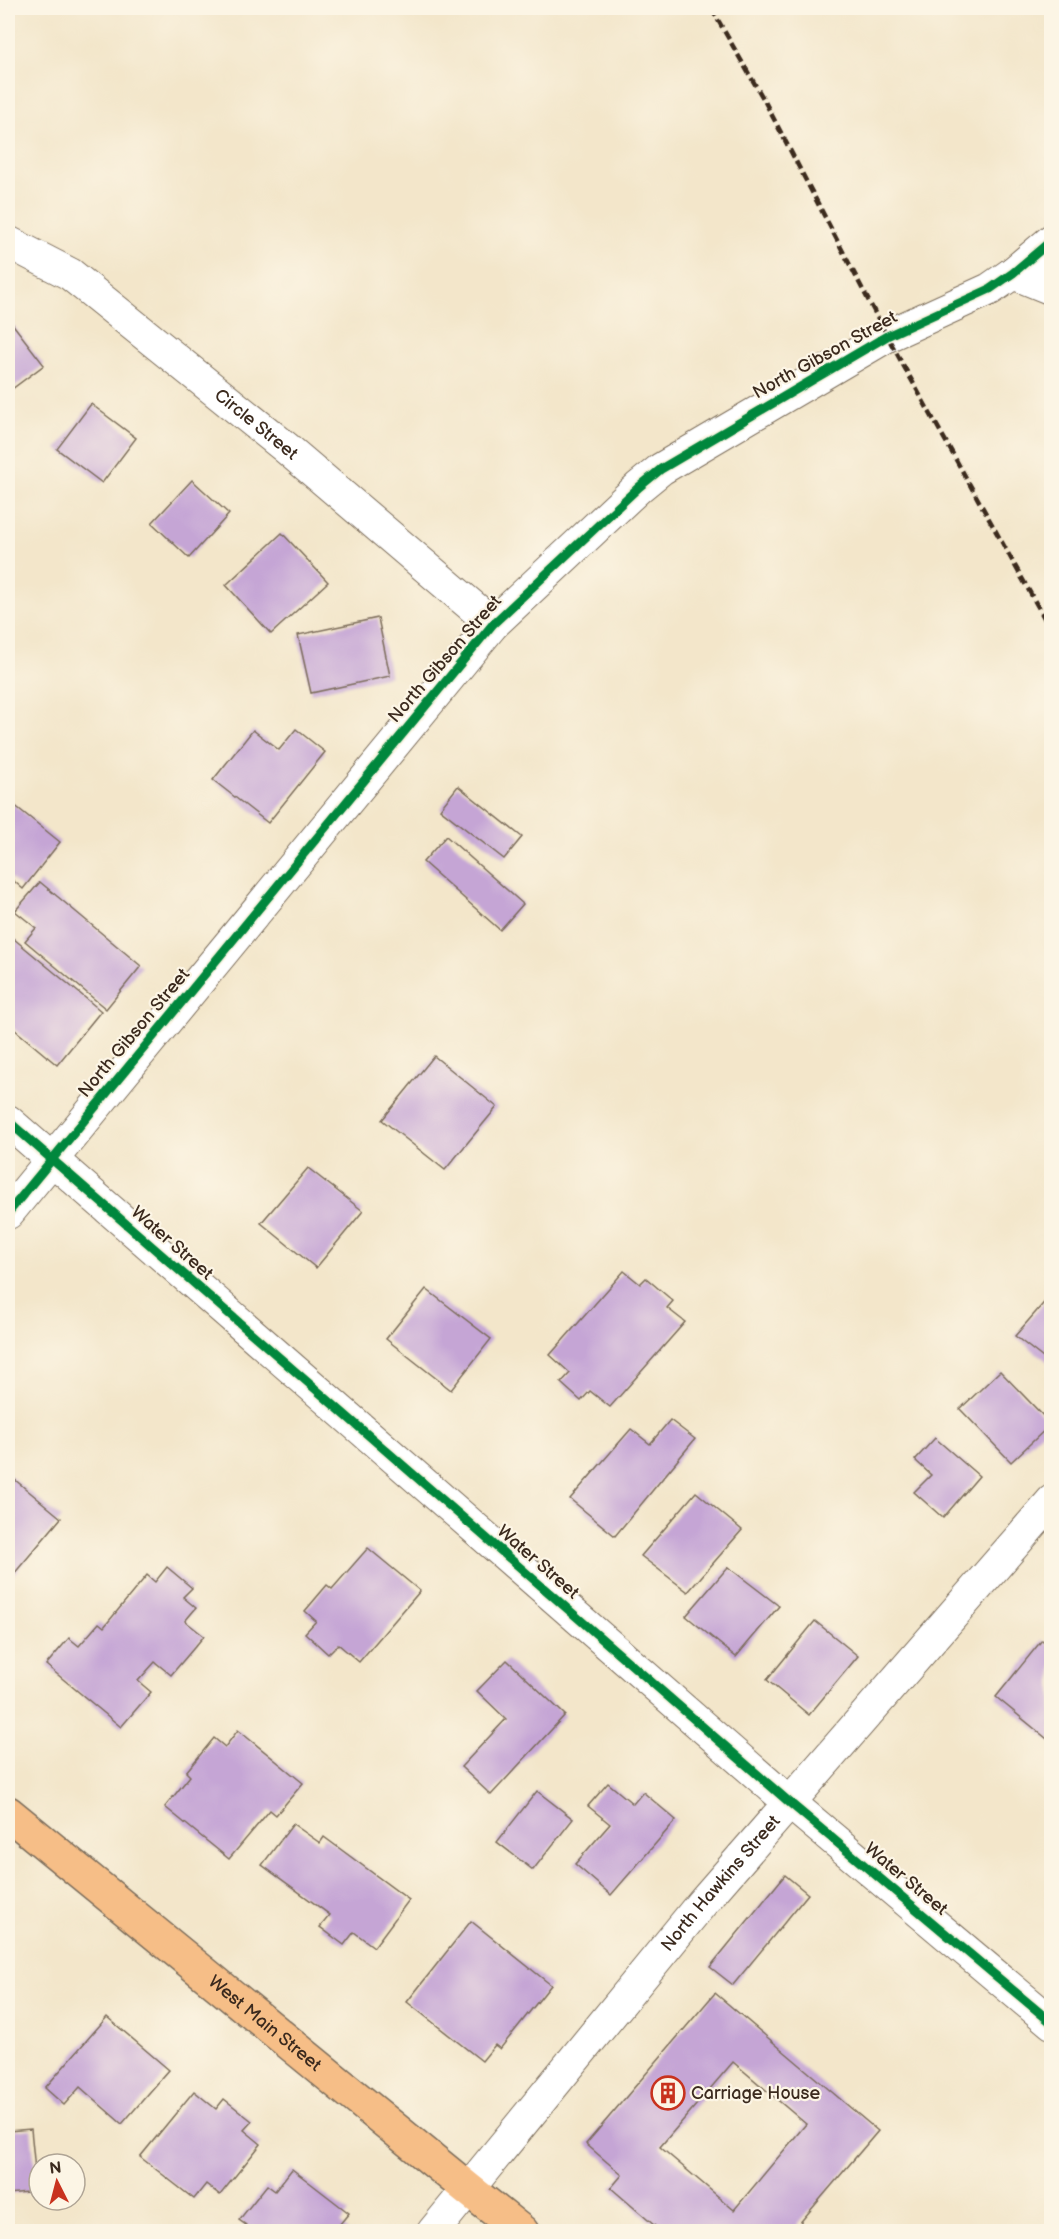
<svg xmlns="http://www.w3.org/2000/svg" width="1059" height="2239" font-family="'Balsamiq Sans',sans-serif">
	<style>
		.building { fill: #c5a5d5; fill-rule: evenodd }
		.lines { fill: none; stroke-linecap: round; stroke-linejoin: round }
		.street-casing { stroke: #7b6c5a; stroke-width: 34 }
		.primary-casing { stroke: #7b6c5a; stroke-width: 36 }
		.street { stroke: #fff; stroke-width: 32 }
		.primary { stroke: #f6be87; stroke-width: 33 }
		.rail { stroke: #3b2a1e; stroke-width: 4.5; stroke-dasharray: 9 4.5; stroke-linecap: butt }
		.cycleway-casing { stroke: #fcf5e5; stroke-width: 13 }
		.cycleway { stroke: #00873e; stroke-width: 9 }
		.labels { text-anchor: middle; dominant-baseline: central; stroke-width: 4.5; stroke-linejoin: round; paint-order: stroke }
		.street-label { font-size: 18px; fill: #3b2a1e; stroke: #fcf5e5 }
		.poi-label { font-size: 18px; fill: #3b2a1e; stroke: #fcf5e5; text-anchor: start }
	</style>
	<rect width="100%" height="100%" fill="#fcf5e5"/>
	<filter id="ink" filterUnits="userSpaceOnUse"><feTurbulence type="fractalNoise" baseFrequency=".0167" numOctaves="2"/><feDisplacementMap in="SourceGraphic" scale="12" xChannelSelector="R" yChannelSelector="G"/><feConvolveMatrix kernelMatrix="1 2 1 2 8 2 1 2 1" color-interpolation-filters="sRGB"/></filter>
	<filter id="wash" filterUnits="userSpaceOnUse"><feTurbulence type="fractalNoise" baseFrequency=".008" numOctaves="4" result="noise"/><feDisplacementMap in="SourceGraphic" scale="24" xChannelSelector="R" yChannelSelector="G"/><feGaussianBlur stdDeviation="1.35" result="paint"/><feColorMatrix in="noise" values="0 0 0 0 0 0 0 0 0 0 0 0 0 0 0 0 0 1.4 0 .05"/><feComposite in="paint" operator="in"/></filter>
	<g filter="url(#wash)">
		<rect width="100%" height="100%" fill="#f3e6ca"/>
		<g id="blocks">
			<!-- building -->
			<g class="building">
				<polygon points="11,322 44,365 8,392 8,325"/>
				<polygon points="91,404 136,438 102,483 57,449"/>
				<polygon points="192,480 229,514 189,558 152,523"/>
				<polygon points="282,533 328,582 271,634 226,585"/>
				<polygon points="378,618 390,676 311,693 298,635"/>
				<polygon points="296,729 325,752 268,823 213,780 253,730 279,750"/>
				<polygon points="458,786 522,837 504,859 440,809"/>
				<polygon points="8,800 60,842 23,889 8,876"/>
				<polygon points="446,836 523,904 500,930 423,862"/>
				<polygon points="40,882 141,966 106,1009 25,941 36,928 15,911"/>
				<polygon points="8,934 101,1011 57,1065 8,1024"/>
				<polygon points="434,1056 497,1107 445,1170 382,1120"/>
				<polygon points="308,1168 363,1211 316,1268 261,1223"/>
				<polygon points="624,1271 640,1284 646,1278 673,1301 667,1308 685,1322 610,1407 590,1391 581,1401 561,1383 570,1373 550,1355"/>
				<polygon points="426,1289 491,1339 451,1390 386,1339"/>
				<polygon points="1049,1297 1052,1299 1052,1365 1015,1336"/>
				<polygon points="1000,1371 1051,1424 1011,1462 960,1409"/>
				<polygon points="670,1420 695,1439 615,1536 570,1499 631,1429 650,1444"/>
				<polygon points="935,1438 979,1476 943,1518 914,1492 931,1475 915,1460"/>
				<polygon points="8,1474 61,1518 8,1581"/>
				<polygon points="696,1492 742,1530 688,1592 641,1556"/>
				<polygon points="368,1548 420,1591 359,1662 338,1644 328,1654 305,1633 316,1621 305,1611 327,1585 332,1589"/>
				<polygon points="167,1567 192,1588 183,1597 196,1608 185,1621 204,1636 171,1675 155,1662 138,1681 151,1692 121,1727 46,1665 69,1638 79,1646 99,1623 104,1627 147,1575 155,1582"/>
				<polygon points="728,1567 779,1606 736,1657 686,1616"/>
				<polygon points="815,1621 858,1656 809,1715 767,1680"/>
				<polygon points="1042,1640 1052,1648 1052,1743 996,1697"/>
				<polygon points="507,1660 565,1715 491,1795 461,1767 506,1719 477,1691"/>
				<polygon points="238,1730 303,1783 276,1815 270,1810 229,1859 165,1807 190,1776 186,1772 214,1738 225,1747"/>
				<polygon points="608,1783 633,1804 643,1792 676,1820 611,1895 575,1864 610,1824 588,1806"/>
				<polygon points="537,1791 573,1819 533,1870 497,1842"/>
				<polygon points="293,1824 320,1843 324,1837 409,1900 374,1947 354,1932 344,1945 320,1927 330,1915 262,1865"/>
				<polygon points="785,1875 808,1894 733,1985 710,1967"/>
				<polygon points="471,1921 551,1985 500,2049 495,2045 482,2061 407,2002"/>
				<path d="M715,1993l163,138 -86,101h-130l-51,-44 11,-13 -36,-31zM733,2062l73,62 -72,86 -74,-63z"/>
				<polygon points="107,2017 169,2070 122,2124 80,2087 64,2105 45,2088"/>
				<polygon points="194,2091 216,2109 224,2099 252,2121 244,2130 261,2144 220,2195 206,2184 194,2199 140,2157"/>
				<polygon points="31,2129 37,2191 8,2194 8,2131"/>
				<polygon points="292,2169 349,2213 340,2224 349,2232 241,2232 246,2225 239,2220 267,2185 275,2191"/>
			</g>
		</g>
	</g>
	<g filter="url(#ink)">
		<use href="#blocks" fill-opacity="0" stroke="#7b6c5a" stroke-width="1.5"/>
		<g class="lines">
			<defs>
				<g id="street">
					<path id="s1" d="M8,242l62,32 215,173 208,177"/>
					<polyline points="1013,273 1052,289"/>
					<polyline points="8,1121 789,1802 1052,2023"/>
					<polyline points="8,1213 493,624 639,487 661,469 887,336 990,289 1013,273 1052,240"/>
					<path id="s2" d="M433,2232l269,-329 350,-402"/>
				</g>
				<g id="primary">
					<path id="s3" d="M8,1813l460,376 54,43"/>
				</g>
			</defs>
			<!-- street casing -->
			<use href="#street" class="street-casing"/>
			<!-- primary casing -->
			<use href="#primary" class="primary-casing"/>
			<!-- street -->
			<use href="#street" class="street"/>
			<!-- primary -->
			<use href="#primary" class="primary"/>
			<!-- rail -->
			<polyline class="rail" points="711,8 764,100 887,336 1052,632"/>
			<defs>
				<g id="cycleway">
					<polyline points="8,1121 789,1802 1052,2023"/>
					<polyline points="8,1213 493,624 639,487 661,469 887,336 990,289 1013,273 1052,240"/>
				</g>
			</defs>
			<!-- cycleway casing -->
			<use href="#cycleway" class="cycleway-casing"/>
			<!-- cycleway -->
			<use href="#cycleway" class="cycleway"/>
		</g>
	</g>
	<!-- icons -->
	<defs>
		<symbol id="building-ring" viewBox="-11 -11 22 22"><circle r="9.5" fill="#fcf5e5" stroke="#c8321e" stroke-width="1.5"/><path d="M-4-6H4V6H1V3H-1V6H-4ZM-2.5-4.3h1.7v1.8h-1.7ZM.8-4.3h1.7v1.8H.8ZM-2.5-1h1.7V.8h-1.7ZM.8-1h1.7V.8H.8Z" fill="#c8321e"/></symbol>
	</defs>
	<g fill-rule="evenodd">
		<use href="#building-ring" x="649" y="2074" width="38" height="38"/>
	</g>
	<g class="labels">
		<!-- street labels -->
		<g class="street-label">
			<text transform="translate(825 355) rotate(-29)">North Gibson Street</text>
			<text stroke="none"><textPath href="#s1" startOffset="309">Circle Street</textPath></text>
			<text transform="translate(445 659) rotate(-49)">North Gibson Street</text>
			<text transform="translate(134 1033) rotate(-50)">North Gibson Street</text>
			<text transform="translate(172 1243) rotate(41)">Water Street</text>
			<text transform="translate(538 1562) rotate(41)">Water Street</text>
			<text transform="translate(906 1879) rotate(40)">Water Street</text>
			<text stroke="none"><textPath href="#s2" startOffset="452">North Hawkins Street</textPath></text>
			<text stroke="none"><textPath href="#s3" startOffset="332">West Main Street</textPath></text>
		</g>
		<!-- poi labels -->
		<g class="poi-label">
			<text x="691" y="2093">Carriage House</text>
		</g>
	</g>
	<!-- margin -->
	<rect width="1059" height="2239" fill="none" stroke="#fcf5e5" stroke-width="30"/>
	<!-- north arrow -->
	<g transform="translate(57 2182) rotate(354)"><circle r="28" fill="#fcf5e5" stroke="#afa495" stroke-width="1.5"/>
	<path d="M0-4.5L10 22L0 15L-10 22Z" fill="#c8321e"/>
	<text y="-9" font-size="16" font-weight="bold" text-anchor="middle" fill="#3b2a1e">N</text>
	</g>
</svg>
